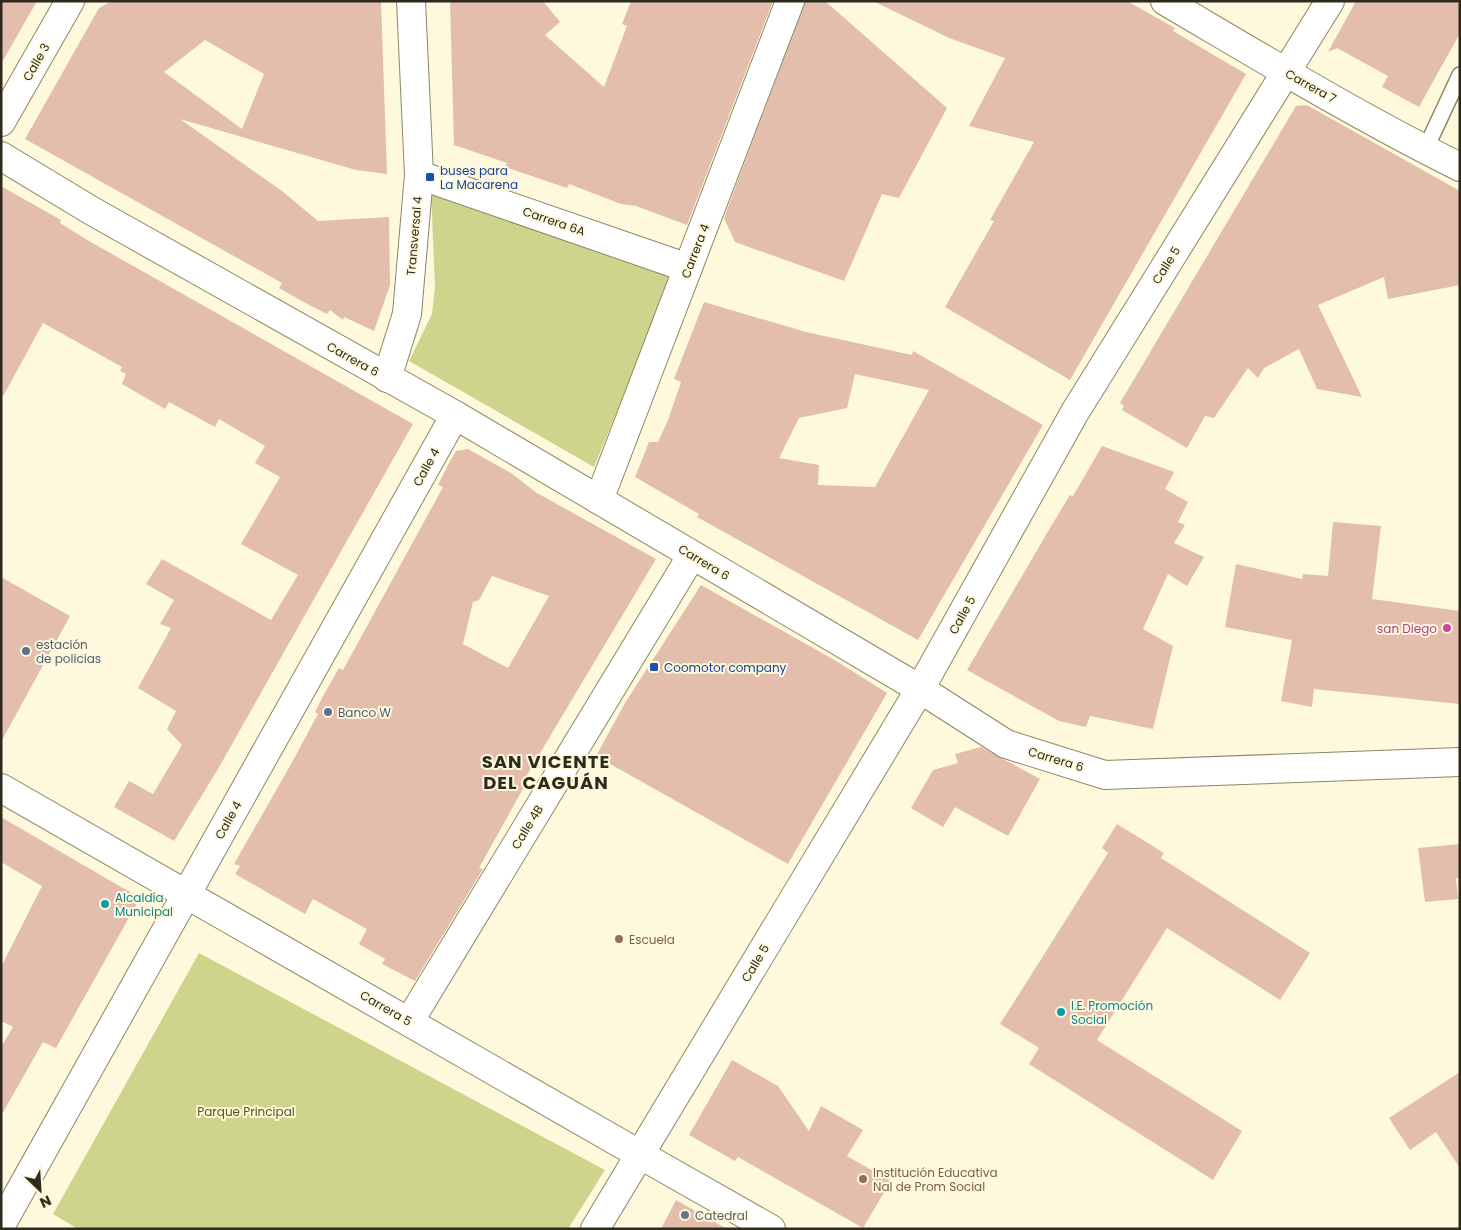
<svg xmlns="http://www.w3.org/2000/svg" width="1461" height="1230" font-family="Poppins,sans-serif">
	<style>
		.green { fill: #cfd48c }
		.building { fill: #e3bead; fill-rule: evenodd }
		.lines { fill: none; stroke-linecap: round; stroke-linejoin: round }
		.lane-casing { stroke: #8d8765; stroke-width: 18 }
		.street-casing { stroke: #8d8765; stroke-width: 30 }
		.secondary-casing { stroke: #8d8765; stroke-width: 30 }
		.primary-casing { stroke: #8d8765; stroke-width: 30 }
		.lane { stroke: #fff; stroke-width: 15 }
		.street { stroke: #fff; stroke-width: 28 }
		.secondary { stroke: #fff; stroke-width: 28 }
		.primary { stroke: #fff; stroke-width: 28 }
		.transit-dot { fill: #1a4fb4; stroke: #fef9dc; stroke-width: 2 }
		.hotel-dot { fill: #d1479c; stroke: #fef9dc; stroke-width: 2 }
		.service-dot { fill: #5c6f8a; stroke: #fef9dc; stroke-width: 2 }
		.culture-dot { fill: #0f9aa8; stroke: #fef9dc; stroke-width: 2 }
		.education-dot { fill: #8d6e63; stroke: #fef9dc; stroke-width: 2 }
		.worship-dot { fill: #6b7280; stroke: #fef9dc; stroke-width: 2 }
		.labels { text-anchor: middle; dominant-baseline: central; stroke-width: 4; stroke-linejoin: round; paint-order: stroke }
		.street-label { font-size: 12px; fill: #2e2b1d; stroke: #fef9dc }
		.transit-label { font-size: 12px; fill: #164399; stroke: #fef9dc; text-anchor: start }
		.hotel-label { font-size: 12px; fill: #b23c85; stroke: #fef9dc; text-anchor: end }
		.service-label { font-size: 12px; fill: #4e5e75; stroke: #fef9dc; text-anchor: start }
		.culture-label { font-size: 12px; fill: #0d838f; stroke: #fef9dc; text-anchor: start }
		.education-label { font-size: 12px; fill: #785e54; stroke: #fef9dc; text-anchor: start }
		.park-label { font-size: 12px; fill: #545618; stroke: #fef9dc }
		.worship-label { font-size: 12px; fill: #5b616d; stroke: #fef9dc; text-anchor: start }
		.district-label { font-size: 18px; font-weight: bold; letter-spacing: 1px; fill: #2e2b1d; stroke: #fef9dc }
	</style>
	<rect width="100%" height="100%" fill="#fef9dc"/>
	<!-- green -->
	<g class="green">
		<polygon points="431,192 675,272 594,467 409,361 432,314 435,287"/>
		<polygon points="199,953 605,1170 568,1229 78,1229 53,1214"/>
	</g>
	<!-- building -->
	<g class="building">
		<polygon points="1,1 37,1 1,64"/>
		<path d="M112,1h269l6,173 -31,-4 -176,-51 102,72 36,30 71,-4 1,68 -16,46 -30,-14 -1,3 -13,-10 -3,4 -18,-9 -30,-17 3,-5 -257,-144 74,-131zM205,40l59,34 -22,55 -78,-57z"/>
		<polygon points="450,1 543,1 560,22 545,35 604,87 627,26 622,24 631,1 773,1 687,225 636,206 621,204 569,184 567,188 505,167 507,163 454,145"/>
		<polygon points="805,1 825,1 947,108 899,198 882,194 844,281 735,242 724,218"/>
		<polygon points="873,1 1127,1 1175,28 1173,31 1246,74 1070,380 945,307 994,221 990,220 1034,142 969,126 1005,58 949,38"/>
		<polygon points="1356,1 1460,1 1460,33 1419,107 1382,87 1388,76 1337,48 1328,52"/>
		<polygon points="1307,105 1460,191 1460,285 1388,299 1384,277 1318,305 1362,397 1317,389 1299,349 1264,368 1258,378 1248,368 1214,418 1205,416 1187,448 1122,410 1124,406 1120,403 1296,106"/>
		<polygon points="1,186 61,220 60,223 89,241 413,424 218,769 174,841 114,807 129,781 153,794 182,745 167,729 176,711 138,688 171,628 160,624 174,600 146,584 162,559 271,620 298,575 241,544 280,477 255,463 265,446 219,419 215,427 169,402 165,409 122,384 126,374 120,371 122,367 43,323 1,400"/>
		<path d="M704,302l102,30 106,23 1,-4 130,74 -125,215 -221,-123 2,-3 -64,-37 14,-35h9l10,-22 13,-38 -7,-3zM855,374l74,16 -54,97 -57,-2 1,-20 -40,-7 20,-40 48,-10z"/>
		<polygon points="1102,446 1174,472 1165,489 1188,502 1178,522 1185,525 1174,543 1204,557 1187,586 1168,574 1143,629 1173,646 1153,729 1090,716 1086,727 1059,721 967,670 1050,528 1070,495 1073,496"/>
		<path d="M468,449l43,24 26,20 119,66 -135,226 3,2 -45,81 4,1 -68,112 -33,-17 3,-5 -26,-15 8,-15 -54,-30 -8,15 -70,-40 5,-8 -6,-2 56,-98 28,-52 -3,-2 7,-14 17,-30 4,2 100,-183 -5,-2 11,-22 7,-12zM492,576l57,20 -41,72 -45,-24 10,-42 6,-2z"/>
		<polygon points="1333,522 1381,526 1372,599 1460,611 1460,704 1314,689 1312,707 1281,701 1292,640 1225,627 1236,564 1302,579 1303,574 1328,576"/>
		<polygon points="1,577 70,616 1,742"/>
		<polygon points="701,585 838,662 887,693 788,864 596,756 625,703"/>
		<polygon points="981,747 1040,779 1008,836 955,807 943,827 911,808 933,770 958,763 955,754"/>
		<polygon points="1,817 140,898 56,1048 43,1042 1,1116 1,1047 13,1027 1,1021 1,967 42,886 1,862"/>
		<polygon points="1117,824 1164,853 1161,858 1310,953 1280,1000 1167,928 1097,1040 1242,1131 1213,1180 1029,1064 1039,1048 1000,1024 1108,853 1102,848"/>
		<polygon points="1460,844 1460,878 1456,878 1458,899 1425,902 1418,848"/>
		<polygon points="732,1060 778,1086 809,1131 821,1106 863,1130 847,1156 891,1181 863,1228 738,1157 735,1161 689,1135"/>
		<polygon points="1460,1072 1460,1168 1436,1132 1410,1150 1389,1118"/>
		<polygon points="676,1200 727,1229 661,1229"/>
	</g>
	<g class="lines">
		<defs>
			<polyline id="lane" points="1425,150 1460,75"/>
			<g id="street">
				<path d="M1165,1c97,57 194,116 295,166"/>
				<polyline points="1,122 70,1"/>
				<polyline points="419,175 688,268"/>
				<polyline points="387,378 407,314 419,175 411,1"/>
				<polyline points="599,500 790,1"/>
				<polyline points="920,689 1075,412 1330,1"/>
				<polyline points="1,788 639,1154"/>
				<polyline points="409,1022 692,555"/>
			</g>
			<g id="secondary">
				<polyline points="1,156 92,211 455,415"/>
				<polyline points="639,1154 771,1229"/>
			</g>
			<g id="primary">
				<polyline points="1,1225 455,415 920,689 1006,744 1105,775 1460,762"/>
				<polyline points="595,1229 920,689"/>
			</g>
		</defs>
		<!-- lane casing -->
		<use href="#lane" class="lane-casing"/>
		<!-- street casing -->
		<use href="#street" class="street-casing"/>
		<!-- secondary casing -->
		<use href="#secondary" class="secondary-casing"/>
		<!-- primary casing -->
		<use href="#primary" class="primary-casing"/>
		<!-- lane -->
		<use href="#lane" class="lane"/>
		<!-- street -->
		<use href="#street" class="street"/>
		<!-- secondary -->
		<use href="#secondary" class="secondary"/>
		<!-- primary -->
		<use href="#primary" class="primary"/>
	</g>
	<!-- markers -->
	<g class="transit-dot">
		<rect x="425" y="172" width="10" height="10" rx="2.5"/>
		<rect x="649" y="662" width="10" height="10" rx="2.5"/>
	</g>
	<circle class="hotel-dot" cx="1447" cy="628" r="5"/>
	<g class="service-dot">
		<circle cx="26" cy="651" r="5"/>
		<circle cx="328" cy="712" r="5"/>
	</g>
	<g class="culture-dot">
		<circle cx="105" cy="904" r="5"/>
		<circle cx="1061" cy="1012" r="5"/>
	</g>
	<g class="education-dot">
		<circle cx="619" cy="939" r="5"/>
		<circle cx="863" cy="1179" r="5"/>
	</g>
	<circle class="worship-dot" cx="685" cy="1215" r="5"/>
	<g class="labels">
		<!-- street labels -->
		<g class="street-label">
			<text transform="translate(36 62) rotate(-60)">Calle 3</text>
			<text transform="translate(1311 86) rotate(29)">Carrera 7</text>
			<text transform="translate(554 221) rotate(19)">Carrera 6A</text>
			<text transform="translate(414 236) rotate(-85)">Transversal 4</text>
			<text transform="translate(695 251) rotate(-69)">Carrera 4</text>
			<text transform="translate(1166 265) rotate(-58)">Calle 5</text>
			<text transform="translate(353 359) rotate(29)">Carrera 6</text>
			<text transform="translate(426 467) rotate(-61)">Calle 4</text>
			<text transform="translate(704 562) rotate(31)">Carrera 6</text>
			<text transform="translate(962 615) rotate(-61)">Calle 5</text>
			<text transform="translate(1056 759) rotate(17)">Carrera 6</text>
			<text transform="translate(228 820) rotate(-61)">Calle 4</text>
			<text transform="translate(527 827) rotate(-59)">Calle 4B</text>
			<text transform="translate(755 963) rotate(-59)">Calle 5</text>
			<text transform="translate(386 1008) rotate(30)">Carrera 5</text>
		</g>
		<!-- transit labels -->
		<g class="transit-label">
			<text x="440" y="170">buses para<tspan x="440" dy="14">La Macarena</tspan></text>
			<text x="664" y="667">Coomotor company</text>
		</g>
		<!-- hotel labels -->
		<g class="hotel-label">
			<text x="1437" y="628">san Diego</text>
		</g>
		<!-- service labels -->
		<g class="service-label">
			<text x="36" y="644">estación<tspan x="36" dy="14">de policias</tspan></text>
			<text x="338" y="712">Banco W</text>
		</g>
		<!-- culture labels -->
		<g class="culture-label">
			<text x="115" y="897">Alcaldía<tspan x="115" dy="14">Municipal</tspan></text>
			<text x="1071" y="1005">I.E. Promoción<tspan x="1071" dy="14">Social</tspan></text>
		</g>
		<!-- education labels -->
		<g class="education-label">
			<text x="629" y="939">Escuela</text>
			<text x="873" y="1172">Institución Educativa<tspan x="873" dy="14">Nal de Prom Social</tspan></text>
		</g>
		<!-- park labels -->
		<g class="park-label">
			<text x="246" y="1111">Parque Principal</text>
		</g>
		<!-- worship labels -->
		<g class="worship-label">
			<text x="695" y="1215">Catedral</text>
		</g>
		<!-- district labels -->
		<g class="district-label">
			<text x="546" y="761">SAN VICENTE<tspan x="546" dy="21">DEL CAGUÁN</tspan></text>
		</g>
	</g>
	<!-- border -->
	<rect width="1461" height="1230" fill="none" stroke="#2e2b1d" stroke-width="5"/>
	<!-- north arrow -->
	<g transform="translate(40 1190) rotate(155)" stroke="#fef9dc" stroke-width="4" paint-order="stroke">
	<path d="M0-4L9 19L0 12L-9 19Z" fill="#2e2b1d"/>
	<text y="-8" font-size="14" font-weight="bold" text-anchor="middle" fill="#2e2b1d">N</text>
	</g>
</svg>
